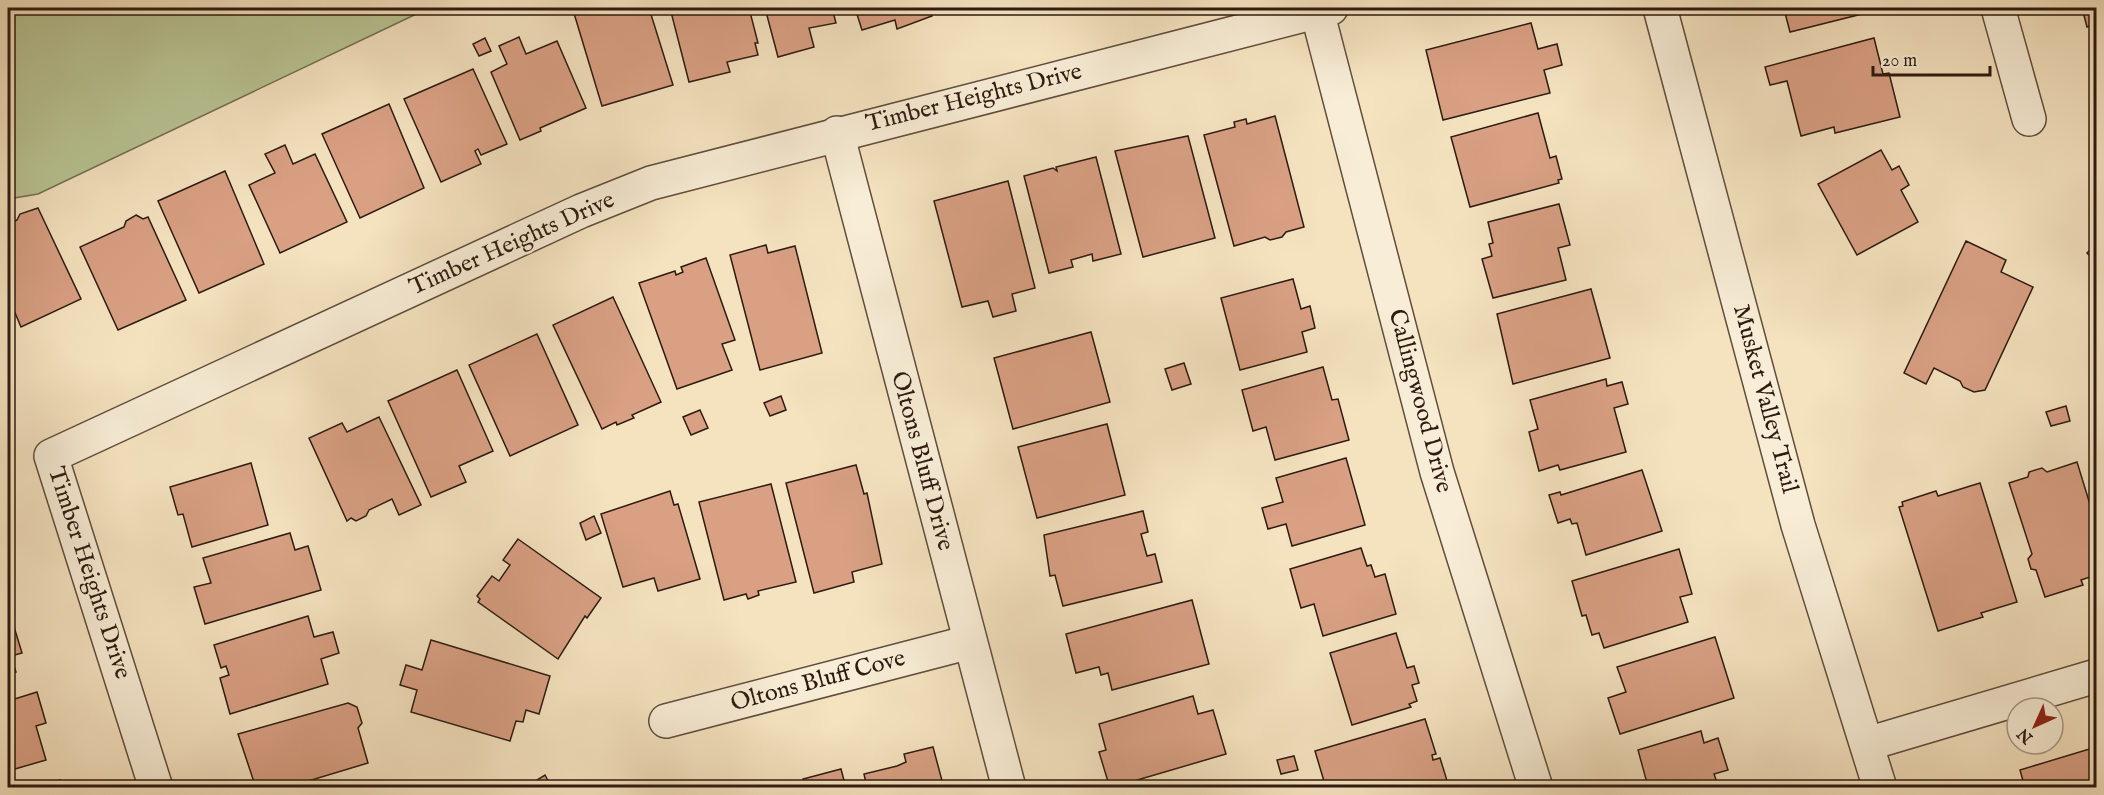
<svg xmlns="http://www.w3.org/2000/svg" width="2104" height="795" font-family="'IM FELL English',serif">
	<style>
		.green { fill: #b9c494; stroke: #737052; stroke-width: 1.5 }
		.building { fill: #d9a084; stroke: #2d1b10; stroke-width: 1.5 }
		.lines { fill: none; stroke-linecap: round; stroke-linejoin: round }
		.minor-casing { stroke: #5f4d3c; stroke-width: 36 }
		.minor { stroke: #f8edd6; stroke-width: 33 }
		.labels { text-anchor: middle; dominant-baseline: central; stroke-width: 5; stroke-linejoin: round; paint-order: stroke }
		.street-label { font-size: 24px; fill: #2d1b10; stroke: #f8edd6 }
	</style>
	<rect width="100%" height="100%" fill="#f5e3c0"/>
	<filter id="stains"><feTurbulence type="fractalNoise" baseFrequency=".00333" numOctaves="4"/><feColorMatrix values="0 0 0 0 .2 0 0 0 0 .09 0 0 0 0 .02 0 0 0 .5 -.17"/></filter>
	<radialGradient id="worn" r=".72"><stop offset=".6" stop-color="#630" stop-opacity="0"/><stop offset="1" stop-color="#630" stop-opacity=".3"/></radialGradient>
	<!-- green -->
	<polygon class="green" points="8,8 429,8 38,194 8,199"/>
	<!-- building -->
	<g class="building">
		<polygon points="581,8 649,8 673,85 602,106 573,10"/>
		<polygon points="670,8 749,8 758,43 755,43 758,55 727,62 730,72 689,82"/>
		<polygon points="765,8 832,8 836,23 809,28 814,47 778,57"/>
		<polygon points="855,8 931,8 932,16 897,29 895,20 862,30"/>
		<polygon points="943,8 971,8 944,14"/>
		<polygon points="1765,8 1886,8 1790,32 1784,9 1766,13"/>
		<polygon points="2082,8 2096,8 2096,24 2087,27"/>
		<polygon points="1531,23 1538,49 1557,44 1562,65 1544,70 1550,93 1443,120 1426,50"/>
		<polygon points="519,37 526,54 557,41 586,108 540,128 541,131 520,140 491,72 507,64 499,46"/>
		<polygon points="485,38 491,51 479,56 473,44"/>
		<polygon points="1874,38 1883,74 1889,73 1900,117 1835,133 1834,127 1801,136 1787,81 1770,85 1765,67"/>
		<polygon points="473,69 507,144 481,155 478,149 475,151 481,164 441,182 404,99"/>
		<polygon points="389,104 424,188 360,218 322,134"/>
		<polygon points="1538,113 1550,158 1556,156 1562,179 1558,180 1559,183 1470,207 1451,137"/>
		<polygon points="1275,116 1304,227 1286,232 1282,237 1270,240 1265,237 1234,246 1204,135 1235,127 1234,122 1246,119 1247,124"/>
		<polygon points="1188,136 1215,238 1143,257 1115,151"/>
		<polygon points="285,145 293,164 315,154 347,222 280,253 249,185 275,173 265,154"/>
		<polygon points="1881,150 1892,170 1899,166 1909,185 1901,190 1918,222 1857,255 1818,184"/>
		<polygon points="1096,157 1121,254 1093,261 1092,254 1071,260 1073,267 1049,273 1024,176 1053,168 1057,171 1056,167"/>
		<polygon points="225,171 264,264 199,293 158,201"/>
		<polygon points="1008,181 1035,288 1012,294 1016,311 993,317 988,301 962,307 934,201"/>
		<polygon points="1559,204 1570,245 1558,248 1566,280 1493,298 1482,259 1492,256 1489,244 1493,243 1488,222"/>
		<polygon points="38,208 81,299 21,327 8,296 8,225 17,220 20,214"/>
		<polygon points="136,215 143,219 148,217 186,300 118,330 80,247 124,227 126,221"/>
		<polygon points="1966,241 2006,260 2001,272 2033,287 1985,390 1974,392 1963,387 1960,381 1934,368 1926,384 1904,373"/>
		<polygon points="2096,244 2096,262 2087,253"/>
		<polygon points="766,245 768,253 795,246 822,353 760,370 730,255"/>
		<polygon points="706,258 735,340 722,344 732,370 677,389 639,283 675,271 676,275 683,272 681,267"/>
		<polygon points="1293,279 1301,309 1310,306 1315,328 1302,332 1307,352 1240,370 1221,298"/>
		<polygon points="1591,289 1610,358 1513,384 1497,314"/>
		<polygon points="613,297 661,402 632,415 634,418 617,425 616,422 602,429 553,325"/>
		<polygon points="1091,332 1110,402 1013,429 994,358"/>
		<polygon points="537,334 578,425 510,456 469,365"/>
		<polygon points="1184,363 1191,384 1172,390 1165,369"/>
		<polygon points="1323,367 1332,400 1338,399 1349,440 1275,460 1266,427 1253,431 1242,390"/>
		<polygon points="457,370 493,451 459,466 466,482 431,497 388,401"/>
		<polygon points="1606,379 1607,386 1622,382 1628,404 1614,408 1626,452 1560,470 1558,465 1539,471 1529,432 1538,429 1530,400"/>
		<polygon points="781,396 786,410 770,416 764,403"/>
		<polygon points="2066,406 2070,421 2051,426 2046,412"/>
		<polygon points="700,410 708,428 691,435 683,417"/>
		<polygon points="379,417 421,505 399,515 392,499 369,510 366,516 356,521 351,518 347,521 309,438 342,423 347,432"/>
		<polygon points="1107,424 1125,495 1037,518 1018,447"/>
		<polygon points="1346,458 1365,525 1292,546 1286,524 1268,529 1262,508 1283,502 1276,478"/>
		<polygon points="2077,462 2096,524 2096,575 2081,580 2083,585 2045,597 2036,570 2031,569 2028,559 2032,554 2009,483 2028,477 2029,472 2042,468 2047,472"/>
		<polygon points="251,463 268,525 192,547 183,514 178,515 170,487"/>
		<polygon points="856,465 864,494 867,493 882,564 852,572 854,582 814,593 786,483"/>
		<polygon points="1642,470 1662,531 1586,555 1577,523 1572,524 1570,519 1558,523 1549,495 1560,492 1561,495"/>
		<polygon points="1980,483 2017,602 1981,613 1983,617 1938,631 1899,507 1903,506 1902,502 1936,491 1938,496"/>
		<polygon points="771,484 796,582 758,591 759,595 748,599 746,594 724,600 699,502"/>
		<polygon points="670,491 674,505 678,504 700,579 658,591 654,578 623,587 601,514"/>
		<polygon points="1143,511 1148,532 1141,534 1147,556 1155,554 1162,582 1063,606 1055,575 1050,576 1044,535"/>
		<polygon points="594,516 601,533 586,540 580,523"/>
		<polygon points="290,533 295,550 308,546 321,590 205,624 194,587 211,583 203,558"/>
		<polygon points="518,539 601,598 587,618 585,616 558,659 478,602 480,599 477,596 492,576 499,581 510,565 503,560"/>
		<polygon points="1361,548 1367,566 1371,565 1375,577 1385,574 1396,614 1323,636 1314,604 1301,608 1290,569"/>
		<polygon points="1679,549 1692,594 1680,597 1688,622 1604,648 1599,633 1592,635 1586,615 1582,616 1572,581"/>
		<polygon points="1192,600 1209,664 1112,690 1108,673 1101,675 1099,667 1076,673 1066,634"/>
		<polygon points="8,607 22,653 11,656 16,672 8,675"/>
		<polygon points="308,616 314,637 333,632 339,653 321,659 328,684 230,714 220,678 229,675 226,666 221,668 214,645"/>
		<polygon points="1396,633 1407,668 1414,666 1419,683 1412,685 1417,701 1409,704 1411,707 1352,725 1330,653"/>
		<polygon points="1715,637 1734,698 1620,734 1608,698 1626,692 1617,667"/>
		<polygon points="431,640 550,676 539,714 526,710 523,722 516,721 510,741 411,712 417,690 400,685 406,665 422,670"/>
		<polygon points="37,692 46,723 36,726 46,760 8,771 8,701"/>
		<polygon points="1193,696 1198,714 1213,710 1226,754 1110,788 1099,752 1106,750 1099,724"/>
		<polygon points="348,703 357,707 362,723 358,728 368,763 285,788 256,788 238,734"/>
		<polygon points="1425,719 1436,754 1432,755 1433,760 1440,758 1449,787 1326,788 1315,751"/>
		<polygon points="1701,731 1704,743 1718,738 1728,770 1714,774 1719,788 1635,788 1647,783 1638,750"/>
		<polygon points="933,747 944,788 867,788 864,774 897,766 906,762 904,754"/>
		<polygon points="2096,747 2096,788 2025,788 2020,770"/>
		<polygon points="1294,756 1298,770 1281,774 1277,760"/>
		<polygon points="841,769 846,788 805,788 803,779"/>
		<polygon points="545,775 552,788 524,788"/>
		<polygon points="60,780 62,788 34,788"/>
	</g>
	<g class="lines">
		<defs>
			<g id="minor">
				<polyline points="1660,8 1798,525 1880,788"/>
				<polyline points="1998,8 2029,119"/>
				<polyline points="1317,11 1437,472 1536,788"/>
				<polyline points="837,133 1009,788"/>
				<polyline points="666,721 970,642"/>
				<polyline points="1867,744 2096,676"/>
				<polyline points="156,788 51,456 581,211 651,183 1331,8"/>
			</g>
		</defs>
		<!-- minor casing -->
		<use href="#minor" class="minor-casing"/>
		<!-- minor -->
		<use href="#minor" class="minor"/>
	</g>
	<g class="labels">
		<!-- street labels -->
		<g class="street-label">
			<text transform="translate(974 98) rotate(-14)">Timber Heights Drive</text>
			<text transform="translate(512 244) rotate(-24)">Timber Heights Drive</text>
			<text transform="translate(1765 399) rotate(75)">Musket Valley Trail</text>
			<text transform="translate(1420 401) rotate(75)">Callingwood Drive</text>
			<text transform="translate(922 461) rotate(75)">Oltons Bluff Drive</text>
			<text transform="translate(89 573) rotate(72)">Timber Heights Drive</text>
			<text transform="translate(818 681) rotate(-15)">Oltons Bluff Cove</text>
		</g>
	</g>
	<!-- margin -->
	<rect width="2104" height="795" fill="none" stroke="#f5e3c0" stroke-width="30"/>
	<rect x="9" y="9" width="2086" height="777" fill="none" stroke="#2d1b10" stroke-width="3"/>
	<rect x="15" y="15" width="2074" height="765" fill="none" stroke="#2d1b10" stroke-width="1.5"/>
	<!-- north arrow -->
	<g transform="translate(2035 726) rotate(225)"><circle r="28" fill="#f8edd6" stroke="#a79987" stroke-width="1.5"/>
	<path d="M0-4.5L10 22L0 15L-10 22Z" fill="#8f2418"/>
	<text y="-9" font-size="16" font-weight="bold" text-anchor="middle" fill="#2d1b10">N</text>
	</g>
	<!-- scale -->
	<path d="M1873 66v9h117v-9" fill="none" stroke="#2d1b10" stroke-width="3"/>
	<text x="1882" y="66" font-size="18" fill="#2d1b10" stroke="#f8edd6" stroke-width="4.5" paint-order="stroke">20 m</text>
	<rect width="100%" height="100%" filter="url(#stains)"/>
	<rect width="100%" height="100%" fill="url(#worn)"/>
</svg>
